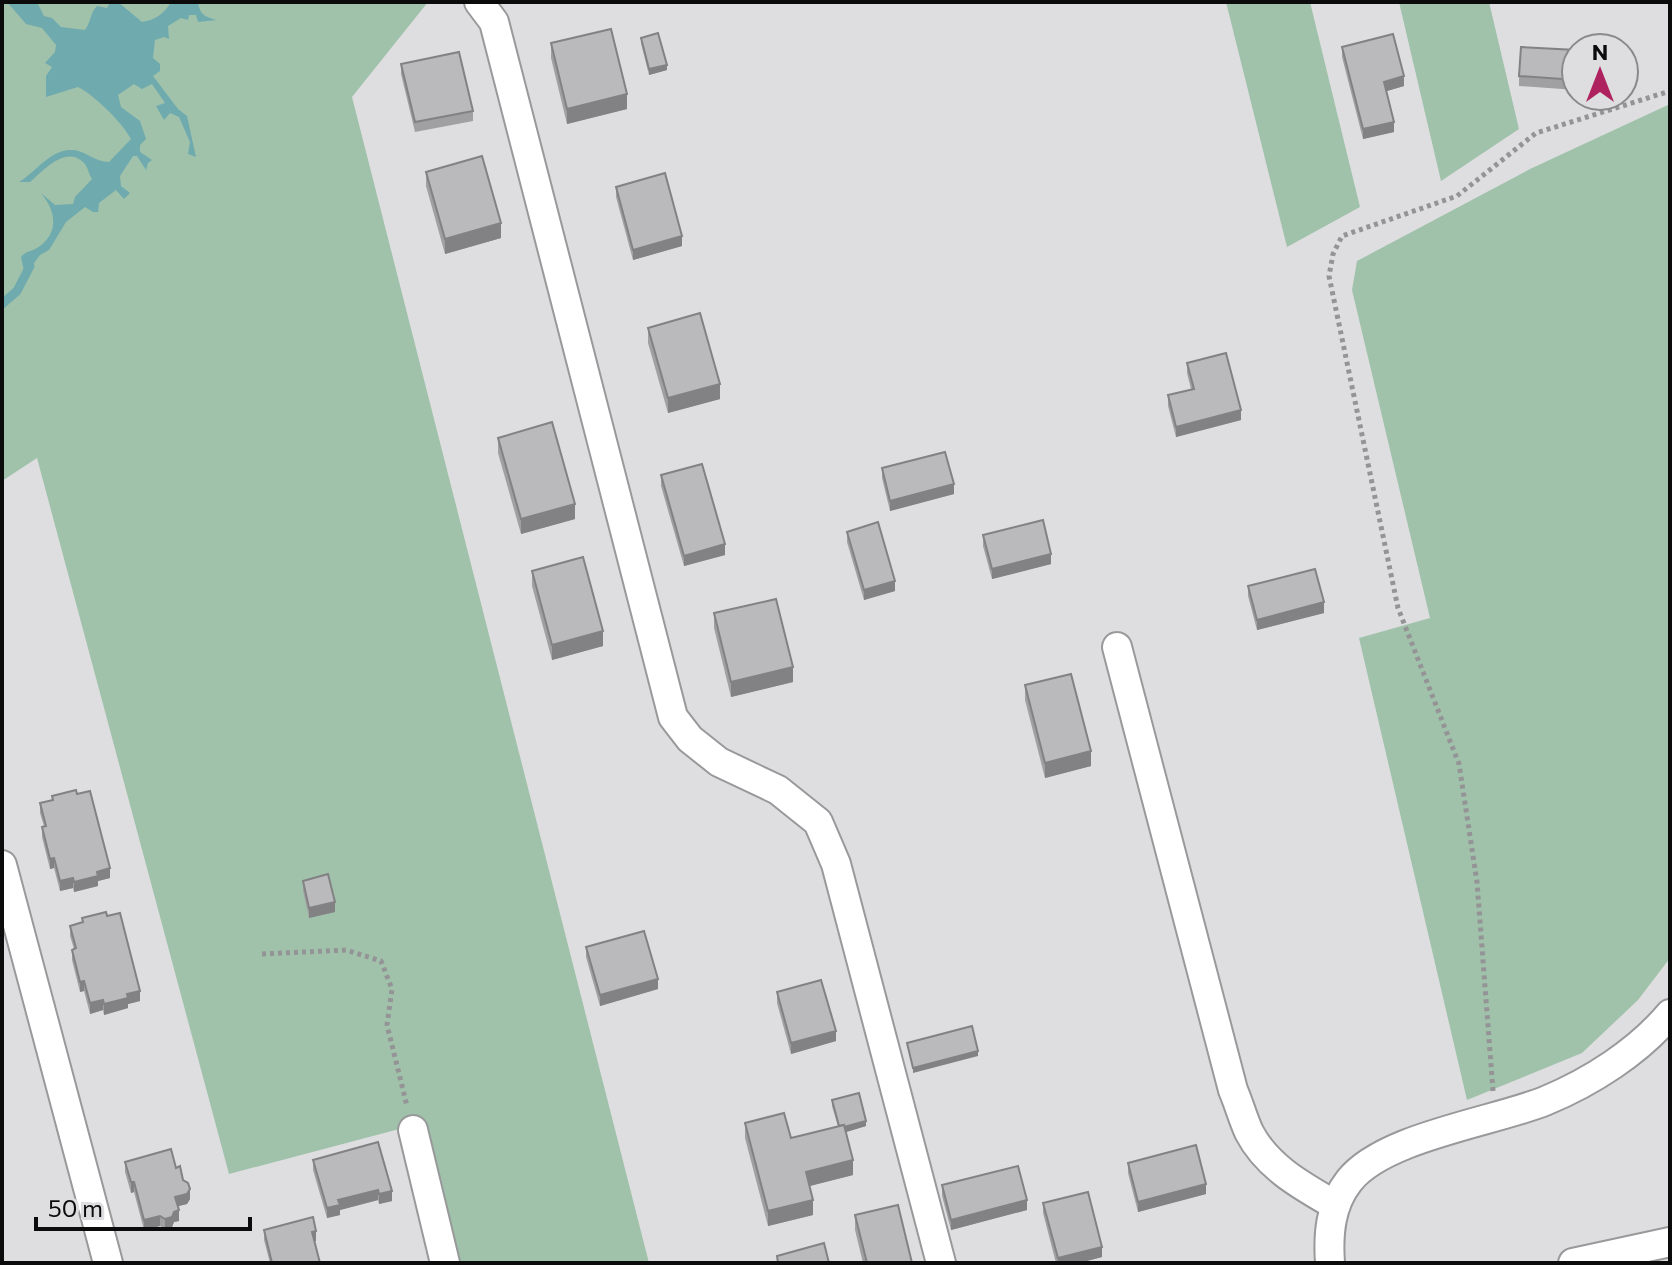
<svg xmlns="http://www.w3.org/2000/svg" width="1672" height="1265" font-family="Commissioner,sans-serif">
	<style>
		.green { fill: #a0c2aa }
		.water { fill: #6faaae }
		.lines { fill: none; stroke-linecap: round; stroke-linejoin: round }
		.stream { stroke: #6faaae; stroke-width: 9 }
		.minor-casing { stroke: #98999a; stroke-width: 32 }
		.path { stroke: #949496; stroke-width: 5; stroke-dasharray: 4 4; stroke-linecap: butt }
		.minor { stroke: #fff; stroke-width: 28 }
		.wall { fill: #a0a0a2 }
		.shaded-wall { fill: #828284 }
		.building { fill: #bababc; stroke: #828284; stroke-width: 2 }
	</style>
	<rect width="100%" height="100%" fill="#dedee0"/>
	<!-- green -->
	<g class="green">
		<polygon points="2,2 428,2 352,97 649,1263 459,1263 422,1123 229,1174 37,458 2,481"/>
		<polygon points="1226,2 1310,2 1360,207 1287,247"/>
		<polygon points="1399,2 1489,2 1519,129 1441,181"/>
		<polygon points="1670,104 1670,958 1638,1000 1582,1053 1467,1100 1359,638 1430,618 1352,290 1357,261 1530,169"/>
	</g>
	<!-- water -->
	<path class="water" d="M7,2h30l7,14 8,2 9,9 24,3c6,-8 5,-17 12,-24l10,2 3,-6h8l24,20c13,-2 22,-8 29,-20h27c2,13 7,15 19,18l-19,2 -2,-7h-7l-1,5 -7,-2 -13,8 1,13 -5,-2 -9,3 -2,18 7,6v7l-7,5 25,33 9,7 9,41 -8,-3 2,-12 -11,-25 -9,-4 -6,7 -8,-14 9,-3 -13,-19 -10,5 -8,-5 -16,11 3,12 19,14 6,18 -6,6v7l12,8 -4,3 -2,7 -9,-14h-4l-13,20 1,10 9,7 -6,6 -8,-9 -17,13 -1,9h-5l-8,-5 -19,15 -17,28 -9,5 -15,20 -4,-18c5,-6 9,-5 16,-9 23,-15 19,-37 4,-55l14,12 18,-1 2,-7 17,-18c-4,-6 -4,-13 -9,-17 -18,-17 -41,10 -53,20h-11c17,-10 32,-34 54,-32 13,1 22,12 36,12l22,-23c-9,-17 -37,-44 -53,-52l-32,10v-21l6,-9 -7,-4 10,-11 1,-7 -14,-17 -16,-4z"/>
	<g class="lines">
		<!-- stream -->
		<polyline class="stream" points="2,304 17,291 30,266"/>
		<defs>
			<g id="minor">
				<polyline points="479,2 494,22 673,717 690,739 719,762 778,790 818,822 836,864 941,1263"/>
				<path d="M1117,647l116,443c6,14 10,29 16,42 18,35 53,54 86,73"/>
				<polyline points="2,865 108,1263"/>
				<polyline points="413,1130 445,1263"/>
				<path d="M1330,1263c-2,-28 0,-58 19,-82 34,-44 144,-59 196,-80 46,-19 93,-49 125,-87"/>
				<polyline points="1573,1263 1670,1242"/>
			</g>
		</defs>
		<!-- minor casing -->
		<use href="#minor" class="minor-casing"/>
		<!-- path -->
		<g class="path">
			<polyline points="262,954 346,950 381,961 392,989 387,1025 407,1106"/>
			<polyline points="1493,1091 1477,882 1459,764 1398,608 1329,276 1333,254 1342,236 1457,196 1536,133 1670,91"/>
		</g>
		<!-- minor -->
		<use href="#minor" class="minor"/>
	</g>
	<!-- wall -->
	<g class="wall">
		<polygon points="641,38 667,70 649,75 641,43"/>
		<polygon points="551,43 627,109 567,124 551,58"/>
		<polygon points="1342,47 1404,86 1386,91 1394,132 1363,139 1342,57"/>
		<polygon points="1576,50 1576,90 1519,86 1519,76"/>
		<polygon points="401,64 473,111 473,121 415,132 401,74"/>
		<polygon points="426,172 501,238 445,254 426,186"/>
		<polygon points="616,187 682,246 633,260 616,197"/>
		<polygon points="648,328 720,399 668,413 648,343"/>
		<polygon points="1187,363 1241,420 1176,437 1168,406 1168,395 1191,389 1187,373"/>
		<polygon points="498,438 575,519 521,534 498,453"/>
		<polygon points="882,468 954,494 890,511 882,478"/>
		<polygon points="661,475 725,555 684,566 661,486"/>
		<polygon points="847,532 895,591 864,600 847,542"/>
		<polygon points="983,535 1051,564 992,579 983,546"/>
		<polygon points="532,571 603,646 552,660 532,586"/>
		<polygon points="1248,586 1324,613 1257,630 1248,596"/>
		<polygon points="714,613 793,682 731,697 714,628"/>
		<polygon points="1025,685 1091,766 1045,778 1025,700"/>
		<polygon points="52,796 110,878 98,881 98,886 74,892 73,888 60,891 54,868 50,869 42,837 42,827 44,826 40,813 40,803 52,800"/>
		<polygon points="303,881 335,912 309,918 303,891"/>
		<polygon points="82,918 140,1001 128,1004 128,1008 104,1015 103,1010 90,1014 84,991 80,992 72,960 72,950 74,949 70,936 70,926 82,923"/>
		<polygon points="586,947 658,989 600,1006 586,957"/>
		<polygon points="777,992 836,1041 791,1054 777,1003"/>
		<polygon points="832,1100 866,1126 845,1132 853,1175 809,1186 813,1215 768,1226 745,1138 745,1123 791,1138 838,1126 832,1106"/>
		<polygon points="378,1142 392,1201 379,1204 378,1200 340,1210 340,1215 327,1218 313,1170 313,1160"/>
		<polygon points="125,1162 176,1168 183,1180 190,1199 187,1204 178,1206 179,1221 174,1222 172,1227 165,1229 160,1226 144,1230 134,1192 131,1193 125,1172"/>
		<polygon points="1128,1163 1206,1194 1138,1212 1128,1173"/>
		<polygon points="942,1185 1027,1210 951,1230 942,1196"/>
		<polygon points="1043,1203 1102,1257 1079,1263 1056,1263 1043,1213"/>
		<polygon points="855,1215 912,1263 863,1263 855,1230"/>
		<polygon points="264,1230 316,1241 314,1241 320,1263 270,1263 264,1240"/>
	</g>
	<!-- shaded-wall -->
	<g class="shaded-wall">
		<polygon points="667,65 667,70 649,75 649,69"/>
		<polygon points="1404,76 1404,86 1384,92 1384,82"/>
		<polygon points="627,94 627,109 567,124 567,109"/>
		<polygon points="1394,122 1394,132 1363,139 1363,129"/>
		<polygon points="501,223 501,238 445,254 445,239"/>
		<polygon points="682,236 682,246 633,260 633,250"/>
		<polygon points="720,384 720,399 668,413 668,398"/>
		<polygon points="1241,410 1241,420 1176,437 1176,427"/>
		<polygon points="954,484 954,494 890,511 890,501"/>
		<polygon points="575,504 575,519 521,534 521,519"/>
		<polygon points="725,544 725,555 684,566 684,556"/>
		<polygon points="1051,554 1051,564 992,579 992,569"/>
		<polygon points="895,581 895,591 864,600 864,590"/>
		<polygon points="1324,602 1324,613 1257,630 1257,620"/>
		<polygon points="603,631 603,646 552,660 552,645"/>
		<polygon points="793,667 793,682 731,697 731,682"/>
		<polygon points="1091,751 1091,766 1045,778 1045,763"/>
		<polygon points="54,858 54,868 50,869 50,859"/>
		<polygon points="110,868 110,878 98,881 98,886 74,892 74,882 97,872"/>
		<polygon points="73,878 73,888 60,891 60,881"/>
		<polygon points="335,902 335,912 309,918 309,908"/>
		<polygon points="658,979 658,989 600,1006 600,995"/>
		<polygon points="84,981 84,991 80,992 80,982"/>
		<polygon points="140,991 140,1001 128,1004 128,1008 104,1015 104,1004 127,994"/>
		<polygon points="103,1000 103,1010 90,1014 90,1003"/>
		<polygon points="836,1031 836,1041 791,1054 791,1043"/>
		<polygon points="978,1051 978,1056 913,1073 913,1068"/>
		<polygon points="866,1121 866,1126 840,1134 840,1128"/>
		<polygon points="853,1160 853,1175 806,1187 806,1172"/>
		<polygon points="131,1182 134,1182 134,1192 131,1193"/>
		<polygon points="1206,1184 1206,1194 1138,1212 1138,1202"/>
		<polygon points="190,1189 190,1199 187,1204 175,1207 175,1197"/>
		<polygon points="378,1190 378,1200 340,1210 340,1215 327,1218 327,1208 338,1200"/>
		<polygon points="392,1191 392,1201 379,1204 379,1194"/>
		<polygon points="813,1200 813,1215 768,1226 768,1211"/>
		<polygon points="1027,1200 1027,1210 951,1230 951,1220"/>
		<polygon points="179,1210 179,1221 174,1222 172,1227 165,1229 165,1219 174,1212"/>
		<polygon points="160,1216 160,1226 144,1230 144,1220"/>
		<polygon points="316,1231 316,1241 312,1242 312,1232"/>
		<polygon points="1102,1247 1102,1257 1079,1263 1058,1263 1058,1258"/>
	</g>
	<!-- building -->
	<g class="building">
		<polygon points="611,29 627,94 567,109 551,43"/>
		<polygon points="658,33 667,65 649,69 641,38"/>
		<polygon points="1393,34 1404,76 1384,82 1394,122 1363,129 1342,47"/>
		<polygon points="1521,47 1576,50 1576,80 1519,76"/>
		<polygon points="459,52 473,111 415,122 401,64"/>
		<polygon points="482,156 501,223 445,239 426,172"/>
		<polygon points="665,173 682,236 633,250 616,187"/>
		<polygon points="700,313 720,384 668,398 648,328"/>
		<polygon points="1226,353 1241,410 1176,427 1168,395 1194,389 1187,363"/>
		<polygon points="552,422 575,504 521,519 498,438"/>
		<polygon points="945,452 954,484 890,501 882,468"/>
		<polygon points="702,464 725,544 684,556 661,475"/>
		<polygon points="1043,520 1051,554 992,569 983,535"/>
		<polygon points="878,522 895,581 864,590 847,532"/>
		<polygon points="583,557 603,631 552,645 532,571"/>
		<polygon points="1315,569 1324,602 1257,620 1248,586"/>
		<polygon points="776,599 793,667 731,682 714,613"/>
		<polygon points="1071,674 1091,751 1045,763 1025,685"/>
		<polygon points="76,790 77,794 90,791 110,868 97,872 98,876 74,882 73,878 60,881 54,858 50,859 42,827 46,826 40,803 53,800 52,796"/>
		<polygon points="328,874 335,902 309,908 303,881"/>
		<polygon points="106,912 107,916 120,913 140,991 127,994 128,998 104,1004 103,1000 90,1003 84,981 80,982 72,950 76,948 70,926 83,922 82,918"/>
		<polygon points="644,931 658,979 600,995 586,947"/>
		<polygon points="821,980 836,1031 791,1043 777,992"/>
		<polygon points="972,1026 978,1051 913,1068 907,1043"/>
		<polygon points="859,1093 866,1121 844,1127 844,1125 839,1126 832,1100"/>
		<polygon points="784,1113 791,1138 844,1125 853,1160 806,1172 813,1200 768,1211 745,1123"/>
		<polygon points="378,1142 392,1191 379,1194 378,1190 338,1200 340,1205 327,1208 313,1160"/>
		<polygon points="1196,1145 1206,1184 1138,1202 1128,1163"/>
		<polygon points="171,1149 176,1168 180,1166 183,1180 188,1183 190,1189 187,1194 175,1197 179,1210 174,1212 172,1217 165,1219 160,1216 144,1220 134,1182 131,1182 125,1162"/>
		<polygon points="1018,1166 1027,1200 951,1220 942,1185"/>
		<polygon points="1088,1192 1102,1247 1058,1258 1043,1203"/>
		<polygon points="898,1205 912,1263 867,1263 855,1215"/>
		<polygon points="313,1217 316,1231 312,1232 320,1263 272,1263 264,1230"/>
		<polygon points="824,1243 829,1263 778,1263 777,1256"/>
	</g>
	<!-- border -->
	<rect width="1672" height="1265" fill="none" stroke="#0b0b0c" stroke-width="8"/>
	<!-- north arrow -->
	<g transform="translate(1600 72)"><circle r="38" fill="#dedee0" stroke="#8a8a8b" stroke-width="2"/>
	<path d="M0-6L14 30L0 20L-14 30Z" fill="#ae225f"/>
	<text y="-12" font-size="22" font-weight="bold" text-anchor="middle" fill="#0b0b0c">N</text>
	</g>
	<!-- scale -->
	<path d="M36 1217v12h214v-12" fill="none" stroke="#0b0b0c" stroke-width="4"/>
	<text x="48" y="1217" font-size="24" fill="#0b0b0c" stroke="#dedee0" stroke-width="6" paint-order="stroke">50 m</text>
</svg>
